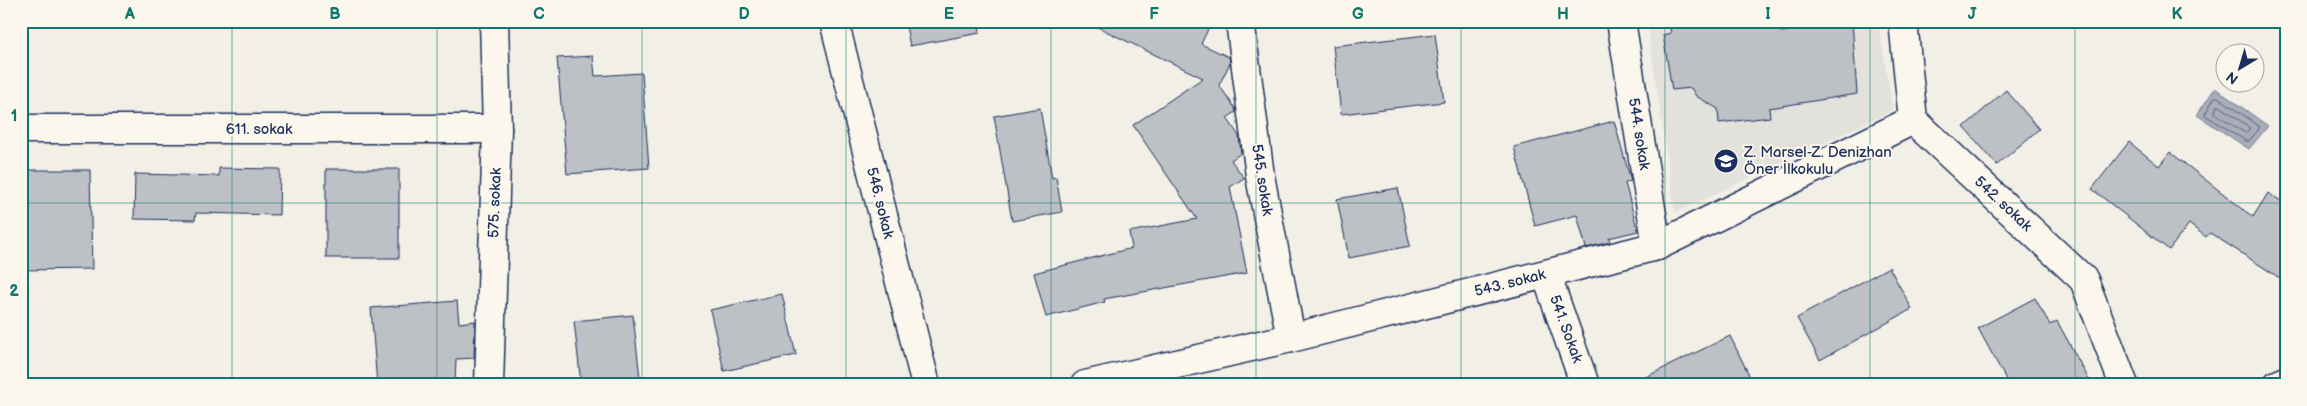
<svg xmlns="http://www.w3.org/2000/svg" width="2307" height="406" font-family="'Balsamiq Sans',sans-serif">
	<style>
		.built { fill: #e2e1dc }
		.water { fill: #a9adb7; stroke: #707b93 }
		.lines { fill: none; stroke-linecap: round; stroke-linejoin: round }
		.shore { stroke: #546182; stroke-width: 1 }
		.building { fill: #bdc0c4; stroke: #1b2f5e }
		.minor-casing { stroke: #1b2f5e; stroke-width: 31 }
		.secondary-casing { stroke: #1b2f5e; stroke-width: 31 }
		.minor { stroke: #fbf7ec; stroke-width: 28 }
		.secondary { stroke: #fbf7ec; stroke-width: 28 }
		.grid { fill: none; stroke: #0f766e; stroke-width: 1; stroke-opacity: 0.55 }
		.labels { text-anchor: middle; dominant-baseline: central; stroke-width: 4; stroke-linejoin: round; paint-order: stroke }
		.street-label { font-size: 15px; fill: #1b2f5e; stroke: #fbf7ec }
		.poi-label { font-size: 15px; fill: #1b2f5e; stroke: #fbf7ec; text-anchor: start }
		.neatline { fill: none; stroke: #0f766e; stroke-width: 2 }
		.grid-label { font-size: 16px; text-anchor: middle; font-weight: bold; fill: #0f766e }
	</style>
	<rect width="100%" height="100%" fill="#f2efe6"/>
	<filter id="ink" filterUnits="userSpaceOnUse"><feTurbulence type="fractalNoise" baseFrequency=".02" numOctaves="2"/><feDisplacementMap in="SourceGraphic" scale="10" xChannelSelector="R" yChannelSelector="G"/><feConvolveMatrix kernelMatrix="1 2 1 2 8 2 1 2 1" color-interpolation-filters="sRGB"/></filter>
	<g filter="url(#ink)">
		<!-- built -->
		<polygon class="built" points="1647,21 1878,21 1893,110 1675,213"/>
		<!-- water -->
		<polygon class="water" points="2215,88 2268,126 2249,149 2197,115"/>
		<g class="lines">
			<!-- shore -->
			<g class="shore">
				<polygon points="2215,97 2218,97 2259,126 2259,129 2249,141 2246,141 2205,115"/>
				<polygon points="2217,106 2220,106 2249,127 2249,130 2245,133 2215,113"/>
			</g>
		</g>
		<!-- building -->
		<g class="building">
			<polygon points="905,21 979,21 980,33 910,46"/>
			<polygon points="1085,21 1212,21 1201,44 1229,57 1230,63 1219,85 1235,108 1236,112 1227,118 1239,136 1241,153 1231,160 1244,178 1230,187 1247,273 1104,299 1105,302 1046,317 1034,273 1132,248 1129,232 1197,219 1133,125 1203,78"/>
			<polygon points="1668,21 1774,21 1781,32 1852,21 1857,94 1769,108 1770,117 1719,123 1718,109 1696,96 1691,88 1672,90 1663,35 1671,33"/>
			<polygon points="1435,34 1444,102 1341,114 1333,46"/>
			<polygon points="593,56 595,76 642,73 649,168 567,174 557,58"/>
			<polygon points="2006,90 2039,129 1997,165 1964,127"/>
			<polygon points="1040,108 1052,178 1056,177 1062,212 1012,221 994,116"/>
			<polygon points="1614,121 1631,181 1625,183 1638,231 1609,238 1610,242 1586,248 1577,215 1535,226 1514,147"/>
			<polygon points="2129,142 2159,166 2170,152 2253,217 2268,193 2286,204 2286,282 2210,233 2206,237 2189,224 2169,250 2092,189"/>
			<polygon points="219,168 280,169 279,215 196,213 195,220 134,219 135,174 219,176"/>
			<rect x="326" y="169" width="73" height="89"/>
			<polygon points="21,170 90,170 92,269 21,270"/>
			<polygon points="1398,188 1410,246 1349,258 1337,199"/>
			<polygon points="1889,267 1912,309 1820,360 1797,318"/>
			<polygon points="782,294 796,355 724,371 710,310"/>
			<polygon points="2035,298 2050,325 2057,321 2092,385 2009,385 1978,328"/>
			<polygon points="457,301 459,323 475,321 474,358 456,359 455,385 377,385 371,308"/>
			<polygon points="633,315 640,378 581,384 574,321"/>
			<polygon points="1730,336 1754,385 1629,385"/>
		</g>
		<g class="lines">
			<defs>
				<g id="minor">
					<polyline points="834,21 926,385"/>
					<polyline points="1240,21 1260,176 1291,338"/>
					<polyline points="1621,21 1657,246"/>
					<polyline points="1903,21 1913,120 2084,280 2124,385"/>
					<polyline points="21,129 497,129"/>
					<polyline points="1546,274 1585,385"/>
					<polyline points="489,385 497,129 494,21"/>
					<polyline points="1085,385 1291,338 1657,246 1913,120"/>
				</g>
				<polyline id="secondary" points="2277,385 2286,381"/>
			</defs>
			<!-- minor casing -->
			<use href="#minor" class="minor-casing"/>
			<!-- secondary casing -->
			<use href="#secondary" class="secondary-casing"/>
			<!-- minor -->
			<use href="#minor" class="minor"/>
			<!-- secondary -->
			<use href="#secondary" class="secondary"/>
		</g>
	</g>
	<!-- grid -->
	<path class="grid" d="M232,21v364M437,21v364M642,21v364M846,21v364M1051,21v364M1256,21v364M1461,21v364M1665,21v364M1870,21v364M2075,21v364M21,203h2265"/>
	<!-- icons -->
	<defs>
		<symbol id="school-disc" viewBox="-11 -11 22 22"><circle r="9.5" fill="#1b2f5e" stroke="#fbf7ec"/><path d="M0-5L7-2L0 1L-7-2ZM-4 1L0 2.5L4 1V4Q0 6-4 4Z" fill="#fff"/></symbol>
	</defs>
	<g fill-rule="evenodd">
		<use href="#school-disc" x="1712" y="147" width="28" height="28"/>
	</g>
	<g class="labels">
		<!-- street labels -->
		<g class="street-label">
			<text x="259" y="129">611. sokak</text>
			<text transform="translate(1639 134) rotate(81)">544. sokak</text>
			<text transform="translate(1262 180) rotate(81)">545. sokak</text>
			<text transform="translate(495 203) rotate(-88)">575. sokak</text>
			<text transform="translate(880 203) rotate(76)">546. sokak</text>
			<text transform="translate(2003 204) rotate(43)">542. sokak</text>
			<text transform="translate(1510 283) rotate(-14)">543. sokak</text>
			<text transform="translate(1566 329) rotate(70)">541. Sokak</text>
		</g>
		<!-- poi labels -->
		<g class="poi-label">
			<text x="1744" y="152">Z. Marsel-Z. Denizhan<tspan x="1744" dy="17">Öner İlkokulu</tspan></text>
		</g>
	</g>
	<!-- margin -->
	<rect width="2307" height="406" fill="none" stroke="#fbf7ec" stroke-width="55"/>
	<!-- north arrow -->
	<g transform="translate(2240 68) rotate(218)"><circle r="24" fill="#fbf7ec" stroke="#a1a7b3"/>
	<path d="M0-4L9 19L0 12L-9 19Z" fill="#1b2f5e"/>
	<text y="-8" font-size="14" font-weight="bold" text-anchor="middle" fill="#1b2f5e">N</text>
	</g>
	<rect x="28" y="28" width="2252" height="350" class="neatline"/>
	<g class="grid-label">
		<text x="130" y="19">A</text>
		<text x="335" y="19">B</text>
		<text x="539" y="19">C</text>
		<text x="744" y="19">D</text>
		<text x="949" y="19">E</text>
		<text x="1154" y="19">F</text>
		<text x="1358" y="19">G</text>
		<text x="1563" y="19">H</text>
		<text x="1768" y="19">I</text>
		<text x="1972" y="19">J</text>
		<text x="2177" y="19">K</text>
		<text x="14" y="121">1</text>
		<text x="14" y="296">2</text>
	</g>
</svg>
